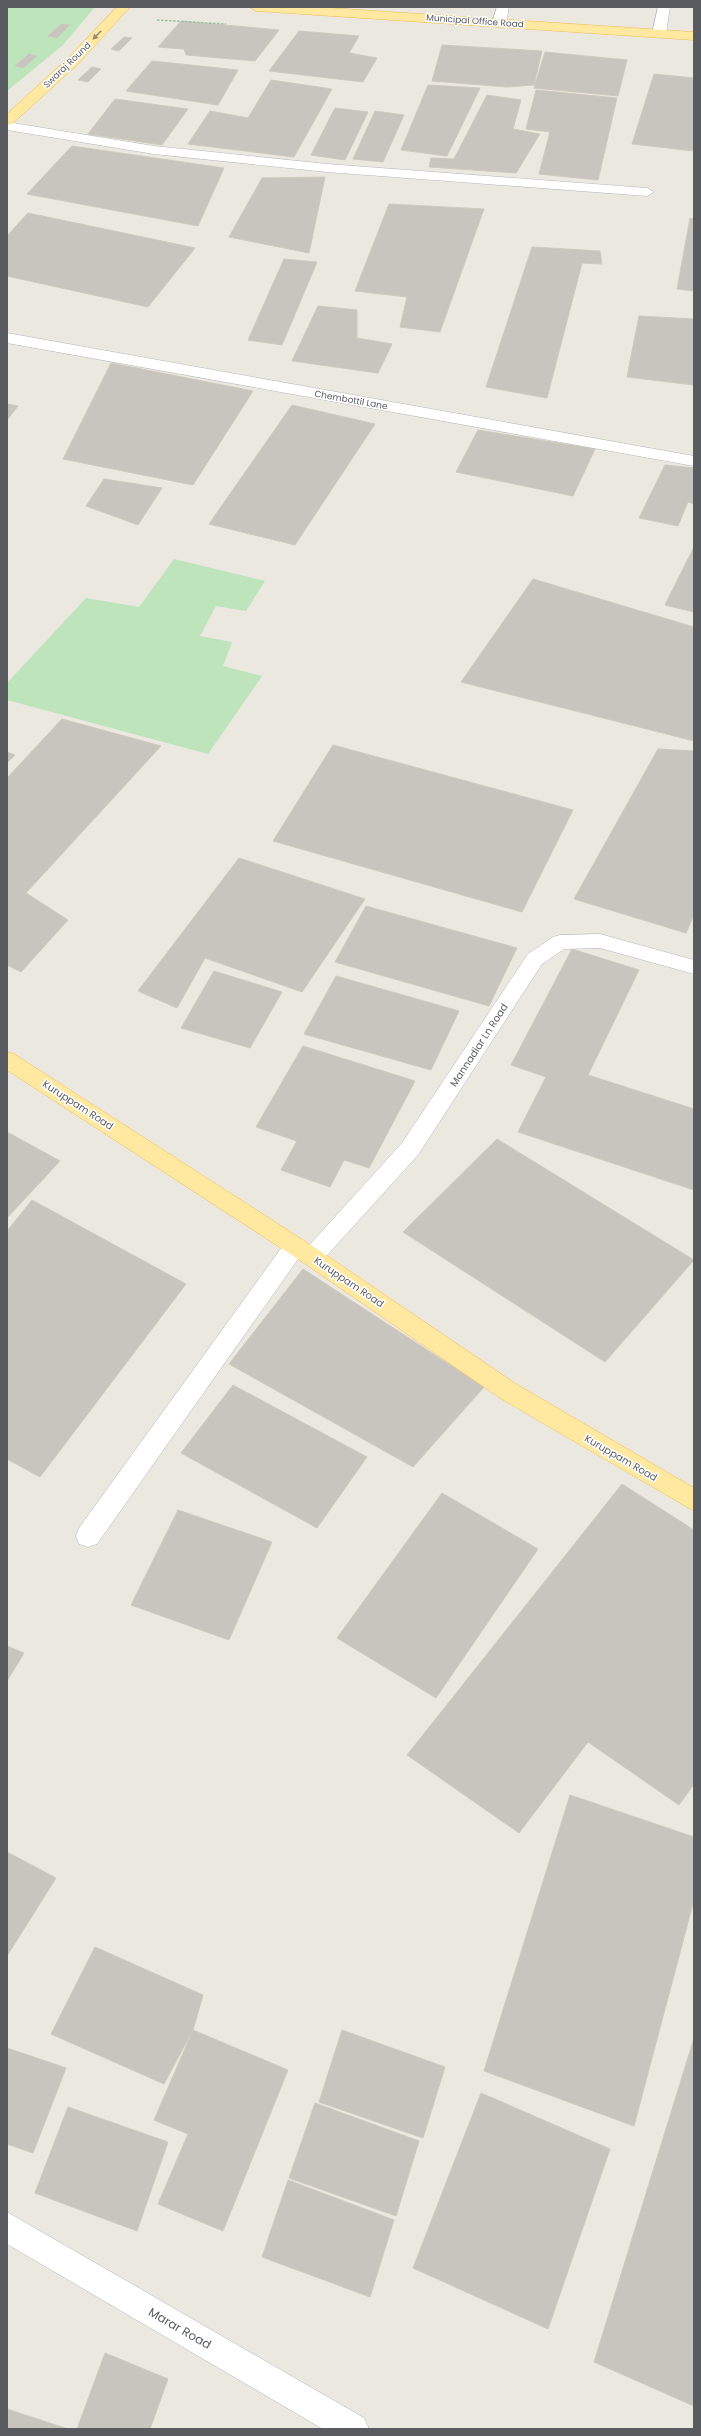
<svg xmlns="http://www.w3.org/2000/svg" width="701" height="2436" font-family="Poppins,sans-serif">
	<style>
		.green { fill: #bde4ba }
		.building { fill: #c8c4be; stroke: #d0c9bd }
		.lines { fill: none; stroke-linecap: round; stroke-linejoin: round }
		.lane-casing { stroke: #b2b6ba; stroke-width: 1 }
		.street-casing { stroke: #b2b6ba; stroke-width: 1 }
		.secondary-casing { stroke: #b3b7bc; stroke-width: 1 }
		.primary-casing { stroke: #f2b951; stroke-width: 1 }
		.path { stroke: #93c59e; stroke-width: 1.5; stroke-dasharray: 2.5 1.5; stroke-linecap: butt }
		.lane { fill: #fff; fill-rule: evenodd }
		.street { fill: #fff; fill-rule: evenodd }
		.secondary { fill: #fff; fill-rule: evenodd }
		.primary { fill: #ffe8a0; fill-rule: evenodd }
		.oneway { fill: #928d76 }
		.labels { text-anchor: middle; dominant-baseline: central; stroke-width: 3; stroke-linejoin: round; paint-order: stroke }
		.far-street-label { font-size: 9px; fill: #585c60; stroke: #fff }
		.street-label { font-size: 10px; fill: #585c60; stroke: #fff }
		.near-street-label { font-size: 12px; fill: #585c60; stroke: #fff }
	</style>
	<rect width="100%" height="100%" fill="#ebe8df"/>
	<!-- green -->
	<g class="green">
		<polygon points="7,7 95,7 63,45 7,91"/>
		<polygon points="174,559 265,581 246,611 216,606 200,636 232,642 223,666 262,676 208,754 7,700 7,683 86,598 139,607"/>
	</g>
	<!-- building -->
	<g class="building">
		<polygon points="181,21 203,23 279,30 255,61 186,55 184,49 158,47"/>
		<polygon points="61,24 70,25 57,38 48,36"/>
		<polygon points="299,31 359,36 349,53 377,58 363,82 269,71"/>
		<polygon points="124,37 132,38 119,51 111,49"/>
		<polygon points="442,45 542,51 534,85 507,87 432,81"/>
		<polygon points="545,52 627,60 618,96 534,88"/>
		<polygon points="29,54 37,56 23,68 15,66"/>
		<polygon points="152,61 238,70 218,105 126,91"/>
		<polygon points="92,67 101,69 88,82 78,80"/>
		<polygon points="654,74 694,78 694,151 632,144"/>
		<polygon points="271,80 332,89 294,157 188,144 210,111 248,118"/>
		<polygon points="428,85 480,88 447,156 401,150"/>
		<polygon points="536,90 617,98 598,180 539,174 550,132 526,129"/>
		<polygon points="487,95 521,100 513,129 540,134 516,173 429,167 431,158 454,159"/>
		<polygon points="115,99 188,109 162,145 88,134"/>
		<polygon points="335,108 368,112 345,160 311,155"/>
		<polygon points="375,111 404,115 383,162 353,159"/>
		<polygon points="72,146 224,168 198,226 27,194"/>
		<polygon points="325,177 309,253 229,237 262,178"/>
		<polygon points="389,204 484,209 440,332 400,327 407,297 355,291"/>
		<polygon points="28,213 195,248 148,307 7,276 7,236"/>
		<polygon points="690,218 694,219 694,291 677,289"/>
		<polygon points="532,247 600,251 602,264 582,263 547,398 486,387"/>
		<polygon points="284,259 317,262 282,345 248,340"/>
		<polygon points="318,306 357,310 357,338 392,344 378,373 292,361"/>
		<polygon points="639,316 694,319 694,385 627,377"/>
		<polygon points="111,363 253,391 193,485 63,459"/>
		<polygon points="7,404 18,406 7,420"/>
		<polygon points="292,405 375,424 295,545 209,524"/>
		<polygon points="478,430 595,449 573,496 456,472"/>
		<polygon points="665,465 694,468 694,504 688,502 678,526 639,518"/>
		<polygon points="104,479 162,488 138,525 86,506"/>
		<polygon points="694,547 694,612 665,605"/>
		<polygon points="533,579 694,627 694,741 461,682"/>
		<polygon points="62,719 161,746 26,893 68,920 21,972 7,965 7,778"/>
		<polygon points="333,745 573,810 522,912 273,841"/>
		<polygon points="658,749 694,751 694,915 686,933 574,899"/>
		<polygon points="7,752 15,755 7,763"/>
		<polygon points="239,858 365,899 302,992 205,958 177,1008 138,991"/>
		<polygon points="366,906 517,948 489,1006 335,962"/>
		<polygon points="572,949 639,970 588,1075 694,1109 694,1190 518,1132 546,1077 511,1065"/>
		<polygon points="214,971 282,992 250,1048 181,1028"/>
		<polygon points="336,976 459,1011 431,1070 304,1034"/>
		<polygon points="303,1046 415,1081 369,1168 344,1160 330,1187 281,1170 297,1141 256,1127"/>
		<polygon points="7,1132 60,1161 7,1218"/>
		<polygon points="497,1139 694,1260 605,1362 403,1232"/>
		<polygon points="32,1200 186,1284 40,1477 7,1459 7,1231"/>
		<polygon points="303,1269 484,1387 413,1467 229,1364"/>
		<polygon points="233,1385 367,1457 317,1528 181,1453"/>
		<polygon points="622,1484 694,1530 694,1784 679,1805 588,1742 519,1833 407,1755"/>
		<polygon points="442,1493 538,1549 436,1698 337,1638"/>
		<polygon points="178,1510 272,1542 229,1640 131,1605"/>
		<polygon points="7,1646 24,1653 7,1681"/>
		<polygon points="570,1795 694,1837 694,1900 634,2126 484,2071"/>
		<polygon points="7,1852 56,1878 7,1956"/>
		<polygon points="95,1947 203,1995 193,2030 164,2084 51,2034"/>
		<polygon points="193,2030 288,2070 223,2231 158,2204 188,2134 154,2120"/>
		<polygon points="342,2030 445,2067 423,2138 319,2102"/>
		<polygon points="694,2038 694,2406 594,2362"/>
		<polygon points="7,2048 66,2068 33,2153 7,2144"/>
		<polygon points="481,2093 610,2149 548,2329 413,2268"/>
		<polygon points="315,2103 419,2141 396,2216 289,2178"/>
		<polygon points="68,2107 168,2142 137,2231 35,2193"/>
		<polygon points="288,2180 394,2220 370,2297 262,2257"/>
		<polygon points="105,2353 168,2379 150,2429 77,2429"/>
		<polygon points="7,2409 68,2429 7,2429"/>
	</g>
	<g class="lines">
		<defs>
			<polygon id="lane" points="497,7 509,7 506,23 499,27 492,23"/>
			<g id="street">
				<polygon points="658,7 670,7 666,34 659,38 652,34"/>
				<polygon points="7,122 154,146 327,164 647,188 654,192 647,196 327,172 154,154 7,130"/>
				<polygon points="7,333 694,456 694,466 7,343"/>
				<polygon points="600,934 694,960 694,974 600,948 564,949 542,964 418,1155 320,1263 312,1266 304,1263 301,1257 304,1251 402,1143 528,954 553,937 560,935"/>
				<polygon points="295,1237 303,1240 306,1246 303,1252 97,1544 88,1547 79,1544 76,1536 79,1528 287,1240"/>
			</g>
			<polygon id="secondary" points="7,2212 364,2418 369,2429 323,2429 7,2244"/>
			<g id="primary">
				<polygon points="117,7 130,7 78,64 12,124 7,125 7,114 68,58"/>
				<polygon points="250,7 315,7 694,32 694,40 256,11"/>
				<polygon points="7,1052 14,1054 320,1251 516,1384 694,1488 694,1511 500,1398 304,1263 7,1070"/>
			</g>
		</defs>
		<!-- lane casing -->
		<use href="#lane" class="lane-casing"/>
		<!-- street casing -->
		<use href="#street" class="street-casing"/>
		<!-- secondary casing -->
		<use href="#secondary" class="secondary-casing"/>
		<!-- primary casing -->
		<use href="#primary" class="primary-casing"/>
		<!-- path -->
		<polyline class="path" points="157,20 226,24"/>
		<!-- lane -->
		<use href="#lane" class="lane"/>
		<!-- street -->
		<use href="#street" class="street"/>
		<!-- secondary -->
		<use href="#secondary" class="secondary"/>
		<!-- primary -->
		<use href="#primary" class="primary"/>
	</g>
	<!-- one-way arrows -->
	<defs><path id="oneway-solid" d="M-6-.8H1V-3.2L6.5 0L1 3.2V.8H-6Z"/></defs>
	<use class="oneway" href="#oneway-solid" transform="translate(97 35) rotate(134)"/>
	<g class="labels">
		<!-- far-street labels -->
		<g class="far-street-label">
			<text transform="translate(475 21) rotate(4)">Municipal Office Road</text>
			<text transform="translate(67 65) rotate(-44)">Swaraj Round</text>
			<text transform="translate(351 400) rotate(10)">Chembottil Lane</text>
		</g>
		<!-- street labels -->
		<g class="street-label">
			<text transform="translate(479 1045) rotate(-57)">Mannadiar Ln Road</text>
			<text transform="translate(78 1105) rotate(33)">Kuruppam Road</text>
			<text transform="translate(349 1282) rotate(34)">Kuruppam Road</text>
			<text transform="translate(621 1458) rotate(30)">Kuruppam Road</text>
		</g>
		<!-- near-street labels -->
		<g class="near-street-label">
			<text transform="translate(180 2328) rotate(30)">Marar Road</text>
		</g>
	</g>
	<!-- border -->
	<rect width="701" height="2436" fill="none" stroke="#585c60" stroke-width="16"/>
</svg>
